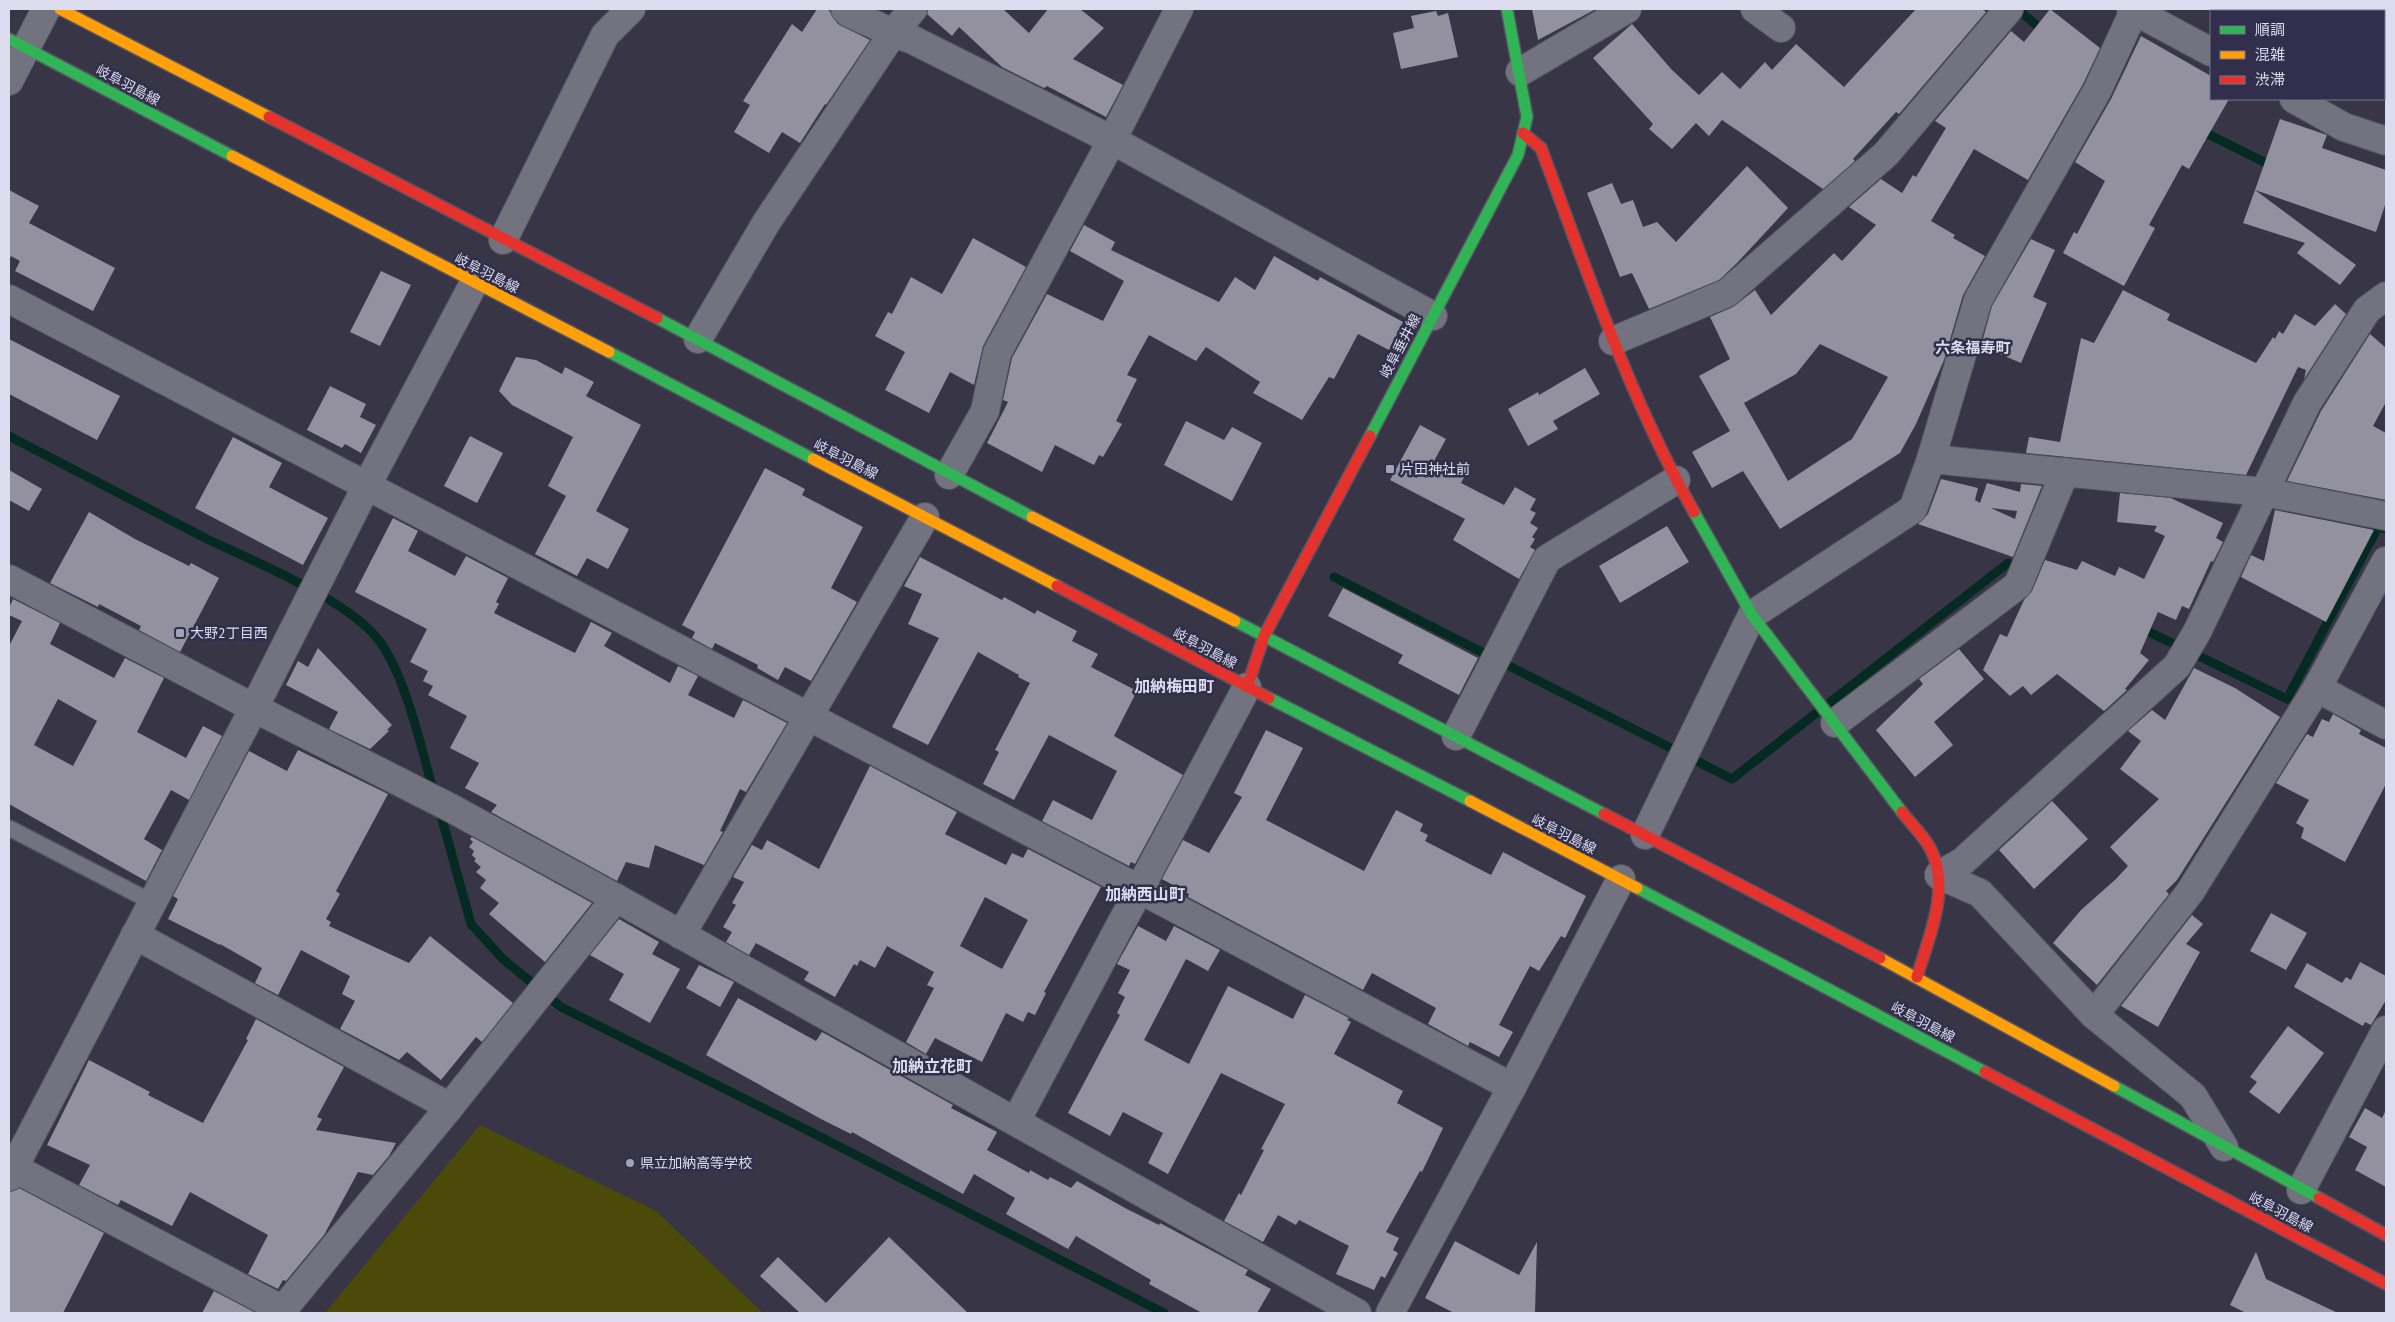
<svg xmlns="http://www.w3.org/2000/svg" width="2395" height="1322" font-family="'PT Sans','Noto Sans JP',sans-serif">
	<style>
		.green { fill: #4c4a09 }
		.lines { fill: none; stroke-linecap: round; stroke-linejoin: round }
		.stream { stroke: #052a21; stroke-width: 9 }
		.building { fill: #9391a0; fill-rule: evenodd }
		.lane-casing { stroke: #555462; stroke-width: 18 }
		.street-casing { stroke: #555462; stroke-width: 30 }
		.fast-casing { stroke: #555462; stroke-width: 14 }
		.slow-casing { stroke: #555462; stroke-width: 14 }
		.jam-casing { stroke: #555462; stroke-width: 14 }
		.lane { stroke: #73727f; stroke-width: 15 }
		.street { stroke: #73727f; stroke-width: 28 }
		.fast { stroke: #30b455; stroke-width: 11 }
		.slow { stroke: #ff9f0a; stroke-width: 11 }
		.jam { stroke: #e5322d; stroke-width: 11 }
		.poi-dot { fill: #a3a2b4; stroke: #322f4c; stroke-width: 2 }
		.labels { text-anchor: middle; dominant-baseline: central; stroke-width: 5; stroke-linejoin: round; paint-order: stroke }
		.street-label { font-size: 14px; fill: #dddcef; stroke: #322f4c }
		.poi-label { font-size: 14px; fill: #dddcef; stroke: #322f4c; text-anchor: start }
		.neighbourhood-label { font-size: 15px; font-weight: bold; fill: #dddcef; stroke: #322f4c }
		.quarter-label { font-size: 16px; font-weight: bold; fill: #dddcef; stroke: #322f4c }
	</style>
	<rect width="100%" height="100%" fill="#373546"/>
	<!-- green -->
	<polygon class="green" points="480,1125 656,1211 763,1313 325,1313"/>
	<g class="lines">
		<!-- stream -->
		<g class="stream">
			<polyline points="2017,9 2045,32"/>
			<polyline points="2198,129 2274,167"/>
			<path d="M9,436c66,34 132,69 198,103 48,23 148,63 176,107 25,39 38,102 51,147"/>
			<polyline points="1334,577 1732,779 2008,563 2048,583"/>
			<polyline points="2139,627 2287,699 2378,527 2386,529"/>
			<polyline points="439,808 471,924 503,959 561,1007 803,1128 1164,1313"/>
		</g>
	</g>
	<!-- building -->
	<g class="building">
		<polygon points="817,9 828,9 838,24 870,40 826,105 825,104 800,143 782,132 769,153 734,132 750,105 743,101 792,24 802,32"/>
		<polygon points="928,9 1003,9 1029,33 1048,9 1080,9 1104,28 1073,59 1123,85 1106,117 1047,86 1044,88 1002,67 959,27 952,36 927,14"/>
		<polygon points="1532,9 1596,9 1538,40"/>
		<polygon points="1916,9 1982,9 1986,12 1899,114 1896,112 1853,159 1855,161 1823,189 1722,120 1709,136 1696,123 1672,149 1649,129 1653,124 1593,58 1632,24 1672,70 1699,95 1722,72 1740,89 1765,62 1772,70 1796,44 1844,87"/>
		<path d="M2050,9l50,39 -17,36 -55,96 -54,-31 -43,72 24,14 -2,3 32,18 -22,39 -19,65 -28,64 -16,29 -120,76 -37,-58 -31,17 -20,-36 38,-21 -31,-55 31,-17 -20,-42 23,-10 22,-17 16,25 63,-62 8,8 34,-36 -27,-18 32,-28 21,14 11,-18 3,2 30,-49 -11,-7 76,-90 13,11zM1820,344l68,33 -36,62 -64,42 -44,-78 52,-29z"/>
		<polygon points="1436,11 1438,16 1448,13 1458,57 1401,69 1393,33 1414,28 1411,16"/>
		<polygon points="2141,36 2211,76 2211,99 2229,99 2189,169 2182,165 2149,225 2155,228 2124,286 2063,253 2074,232 2077,234 2105,181 2075,162 2111,99"/>
		<polygon points="2280,119 2327,135 2322,148 2386,170 2386,202 2376,232 2255,190"/>
		<polygon points="1747,166 1788,208 1737,263 1719,280 1649,309 1632,273 1620,277 1587,193 1612,183 1621,204 1633,200 1643,227 1657,222 1676,242"/>
		<polygon points="9,190 39,206 29,223 115,268 93,311 15,271 20,261 11,256 9,261"/>
		<polygon points="2255,190 2356,265 2340,285 2297,253 2305,243 2243,223"/>
		<polygon points="1084,225 1115,242 1111,250 1219,302 1235,277 1255,290 1274,256 1318,281 1320,277 1403,322 1389,350 1358,334 1334,379 1329,377 1302,420 1253,393 1260,382 1206,347 1196,361 1149,335 1127,375 1137,379 1116,421 1122,424 1103,457 1099,455 1094,465 1055,445 1042,472 987,443 1008,402 1003,400 1012,358 1047,294 1103,321 1124,281 1070,251"/>
		<polygon points="973,238 1026,267 983,346 974,385 950,372 929,413 885,390 905,352 875,336 888,312 892,314 911,277 942,294"/>
		<polygon points="2031,239 2055,250 2033,297 2047,303 2021,363 1981,346 1992,306"/>
		<polygon points="381,271 411,285 380,346 350,332"/>
		<polygon points="2123,290 2170,314 2167,320 2256,363 2273,337 2275,339 2279,331 2283,334 2295,314 2315,326 2335,304 2346,314 2304,379 2306,370 2298,367 2246,475 2026,453 2029,437 2060,442 2081,338 2094,343"/>
		<polygon points="2370,334 2386,348 2386,402 2373,426 2386,433 2386,500 2287,481 2321,411"/>
		<polygon points="9,339 120,396 97,440 9,394"/>
		<polygon points="516,357 536,360 562,374 565,367 594,382 586,396 641,425 596,511 629,529 608,569 587,558 577,576 535,554 566,496 548,486 573,437 512,405 499,391"/>
		<polygon points="1585,368 1600,394 1553,421 1558,429 1528,446 1508,409 1538,392 1539,395"/>
		<polygon points="330,386 366,404 360,417 376,425 361,453 345,444 342,448 307,430"/>
		<polygon points="1186,421 1224,440 1232,427 1262,443 1232,501 1164,465"/>
		<polygon points="1420,425 1446,439 1434,461 1464,477 1461,483 1504,505 1515,487 1536,499 1530,510 1536,513 1530,523 1538,528 1532,537 1535,539 1530,547 1535,550 1519,579 1453,540 1465,519 1390,480"/>
		<polygon points="470,436 503,453 477,503 444,486"/>
		<polygon points="233,437 282,463 269,487 328,518 303,565 195,508"/>
		<polygon points="765,468 805,489 802,495 863,527 831,588 857,602 811,681 785,667 778,680 757,668 758,665 715,643 712,649 692,638 695,632 682,625"/>
		<polygon points="9,470 42,489 29,511 9,500"/>
		<path d="M1941,479l37,9 -3,12 5,3 7,-20 33,9 1,-8 21,2 -29,71 -95,-33 10,-10zM1991,508l26,3 -2,8z"/>
		<polygon points="2120,493 2171,498 2223,523 2216,538 2223,542 2213,562 2211,561 2189,609 2182,606 2176,620 2158,612 2140,653 2149,660 2125,689 2127,690 2104,711 2057,674 2031,695 2023,686 2010,696 1983,670 2000,634 2007,637 2024,600 2032,591 2045,560 2077,570 2082,561 2115,576 2119,567 2144,579 2165,536 2154,531 2157,526 2117,522"/>
		<polygon points="2275,510 2374,530 2326,622 2241,577 2251,555 2264,561"/>
		<polygon points="89,512 135,539 189,566 191,563 219,578 180,652 139,630 141,626 99,604 98,607 50,583"/>
		<polygon points="393,518 418,531 408,551 455,576 466,556 508,578 496,602 499,604 494,613 575,653 591,622 612,633 604,646 670,683 678,666 698,676 688,695 734,718 743,700 787,723 746,792 740,789 720,831 723,832 704,865 655,845 649,868 626,862 617,881 491,812 497,805 465,788 479,763 450,748 467,716 428,695 433,686 423,681 428,671 410,662 427,629 355,592"/>
		<polygon points="1667,526 1689,562 1620,603 1599,566"/>
		<polygon points="920,557 1002,600 1004,597 1035,614 1037,610 1077,631 1072,641 1098,654 1091,667 1137,691 1114,736 1183,775 1135,864 1131,862 1129,866 1042,821 1053,800 1092,820 1117,771 1049,735 1014,800 983,784 999,752 995,750 1030,683 1018,677 1019,675 978,652 928,745 892,727 939,638 908,624 922,594 904,586"/>
		<polygon points="1343,588 1478,658 1459,695 1398,663 1403,655 1328,616"/>
		<path d="M13,599l47,24 -10,21 64,34 11,-20 39,20 -27,54 49,26 17,-32 19,10 -33,64 -18,-10 -27,49 18,11 -16,31 -137,-77v-158l13,-25 -13,-6v-7zM58,699l39,22 -24,45 -39,-21z"/>
		<polygon points="318,648 392,725 387,730 389,731 370,749 329,729 338,712 286,685 298,661 308,667"/>
		<polygon points="1959,649 1984,679 1934,722 1953,745 1915,777 1876,730 1923,684 1919,679"/>
		<polygon points="2194,668 2235,688 2280,717 2177,880 2166,891 2169,894 2097,985 2053,943 2081,910 2116,879 2128,866 2110,847 2159,799 2120,769 2141,741 2128,731 2152,710 2165,720"/>
		<polygon points="2333,714 2361,730 2359,734 2386,748 2386,784 2345,862 2301,838 2304,828 2296,823 2309,800 2276,783 2307,734 2313,737 2322,719 2329,722"/>
		<polygon points="1266,730 1303,748 1266,820 1364,871 1396,810 1423,824 1420,831 1428,835 1425,841 1491,875 1503,852 1586,896 1565,938 1561,936 1539,971 1530,966 1499,1025 1513,1032 1499,1057 1470,1042 1468,1046 1428,1024 1436,1008 1372,973 1363,990 1188,897 1189,894 1162,879 1183,840 1209,853 1242,797 1234,793"/>
		<polygon points="298,750 388,794 336,891 340,894 326,919 331,922 329,926 409,963 430,936 513,1003 482,1042 476,1037 441,1080 407,1052 399,1060 340,1029 355,1001 342,994 350,976 301,950 278,995 255,983 262,968 220,944 220,945 168,919 178,899 173,896 249,751 287,771"/>
		<path d="M870,766l87,46 -12,22 61,31 6,-12 11,5 5,-9 73,38 -57,105 2,1 -11,22 -7,-3 -5,10 -17,-9 -24,49 -47,-24 -9,16 -20,-12 28,-54 -7,-3 7,-13 -47,-26 -12,22 -15,-8 -3,6 -3,-2 -19,33 -31,-17 5,-8 -53,-29 -7,12 -23,-13 6,-10 -9,-5 13,-22 -4,-2 12,-21 -11,-5 19,-32 10,5 5,-10 52,29zM985,897l43,23 -26,49 -42,-23z"/>
		<polygon points="2052,801 2088,839 2034,889 1999,850"/>
		<polygon points="472,837 592,903 545,962 489,914 499,903 480,888 486,880 476,872 481,867 474,861 476,859 472,855 474,851 469,847 473,842 470,839"/>
		<polygon points="2271,913 2307,933 2286,970 2250,951"/>
		<polygon points="2192,915 2203,924 2186,944 2200,952 2158,1027 2121,1006"/>
		<polygon points="619,919 659,942 652,954 680,969 650,1023 609,1000 624,974 590,955"/>
		<polygon points="1138,926 1166,941 1174,926 1220,950 1208,971 1186,959 1144,1040 1189,1064 1228,986 1293,1019 1305,995 1349,1018 1347,1020 1351,1022 1334,1054 1403,1091 1397,1103 1443,1128 1422,1172 1420,1171 1386,1232 1399,1238 1393,1250 1398,1253 1385,1278 1381,1276 1374,1290 1336,1274 1349,1246 1299,1220 1296,1225 1278,1215 1263,1242 1224,1221 1239,1193 1241,1195 1264,1150 1261,1149 1285,1104 1221,1073 1168,1174 1148,1163 1163,1133 1123,1112 1110,1136 1068,1113 1120,1015 1117,1013 1125,997 1118,993 1130,970 1117,964"/>
		<polygon points="2360,962 2386,976 2386,1000 2371,1025 2365,1022 2363,1026 2294,987 2307,963 2342,983 2346,977 2351,980"/>
		<polygon points="699,965 734,982 720,1007 686,988"/>
		<polygon points="738,998 816,1041 822,1032 953,1105 951,1108 997,1132 987,1150 1029,1173 1030,1170 1048,1180 1050,1177 1071,1188 1077,1181 1125,1208 1159,1225 1160,1223 1248,1270 1245,1275 1271,1289 1257,1313 1202,1313 1149,1284 1151,1280 1076,1236 1068,1249 1006,1214 1015,1198 974,1174 963,1194 852,1132 851,1134 821,1119 706,1055"/>
		<polygon points="256,1019 344,1067 317,1117 322,1119 316,1130 396,1143 389,1156 373,1175 358,1172 324,1235 286,1281 283,1280 278,1289 248,1274 268,1235 190,1192 172,1226 121,1200 118,1205 79,1185 90,1165 47,1145 89,1060 150,1092 148,1095 203,1123 248,1040 246,1039"/>
		<polygon points="2288,1026 2324,1053 2279,1114 2249,1092 2257,1082 2250,1077"/>
		<polygon points="2365,1108 2382,1118 2386,1110 2386,1187 2355,1170 2367,1147 2349,1137"/>
		<polygon points="19,1188 104,1233 63,1313 9,1313 9,1192"/>
		<polygon points="889,1237 968,1313 800,1313 760,1276 778,1257 826,1303"/>
		<polygon points="1455,1241 1519,1275 1537,1242 1535,1313 1454,1313 1425,1298"/>
		<polygon points="2256,1252 2266,1279 2338,1313 2246,1313 2230,1305"/>
		<polygon points="214,1291 256,1313 202,1313"/>
	</g>
	<g class="lines">
		<defs>
			<polyline id="lane" points="9,828 152,902"/>
			<g id="street">
				<polyline points="845,9 849,13 893,33 913,40 1112,140 1433,316"/>
				<polyline points="1755,9 1781,28"/>
				<polyline points="2131,9 2211,52"/>
				<polyline points="2268,11 2269,9"/>
				<polyline points="1520,72 1627,9"/>
				<polyline points="9,81 46,9"/>
				<polyline points="2294,99 2344,127 2386,141"/>
				<polyline points="503,240 605,35 631,9"/>
				<polyline points="9,299 1139,889 1512,1087"/>
				<polyline points="698,339 766,223 893,33 913,9"/>
				<polyline points="1613,341 1727,293 1886,154 2009,9"/>
				<polyline points="1931,459 2264,492 2386,516"/>
				<polyline points="949,475 985,411 997,353 1112,140 1179,9"/>
				<polyline points="9,579 254,708 449,807 616,898 1357,1313"/>
				<polyline points="2317,688 2386,725"/>
				<polyline points="1835,723 2018,585 2065,472"/>
				<polyline points="1456,736 1547,559 1676,480"/>
				<polyline points="1645,835 1752,615 1913,509 1931,459 1978,300 2097,91 2134,11"/>
				<polyline points="1939,875 1962,862 2177,666 2197,632 2307,403 2367,310 2386,296"/>
				<polyline points="1939,875 1980,893 2094,1015 2193,1096 2224,1147"/>
				<polyline points="135,935 439,1101 448,1109"/>
				<polyline points="681,935 925,517"/>
				<polyline points="2094,1015 2190,892 2317,688 2386,561"/>
				<polyline points="1016,1121 1247,687"/>
				<polyline points="14,1168 283,1310"/>
				<polyline points="9,1177 254,708 366,487 474,283"/>
				<polyline points="2301,1190 2386,1030"/>
				<polyline points="280,1313 448,1109 616,898"/>
				<polyline points="1390,1313 1512,1087 1621,879"/>
			</g>
			<g id="fast">
				<polyline points="9,39 232,156"/>
				<polyline points="657,318 1032,517"/>
				<polyline points="609,352 813,459"/>
				<polyline points="1370,436 1518,155 1527,117 1507,9"/>
				<polyline points="1694,512 1752,615 1902,812"/>
				<polyline points="1235,621 1604,814"/>
				<polyline points="1269,698 1470,801"/>
				<polyline points="1637,888 1985,1072"/>
				<polyline points="2114,1086 2319,1198"/>
			</g>
			<g id="slow">
				<polyline points="60,9 269,117"/>
				<polyline points="232,156 609,352"/>
				<polyline points="813,459 1057,586"/>
				<polyline points="1032,517 1235,621"/>
				<polyline points="1470,801 1637,888"/>
				<polyline points="1880,958 2114,1086"/>
			</g>
			<g id="jam">
				<polyline points="269,117 657,318"/>
				<path d="M1523,133l18,15c46,123 88,249 153,364"/>
				<polyline points="1057,586 1269,698"/>
				<polyline points="1247,687 1264,636 1370,436"/>
				<path d="M1902,812c9,12 24,26 30,40 18,40 -4,87 -15,125"/>
				<polyline points="1604,814 1880,958"/>
				<polyline points="1985,1072 2386,1284"/>
				<polyline points="2319,1198 2386,1235"/>
			</g>
		</defs>
		<!-- lane casing -->
		<use href="#lane" class="lane-casing"/>
		<!-- street casing -->
		<use href="#street" class="street-casing"/>
		<!-- fast casing -->
		<use href="#fast" class="fast-casing"/>
		<!-- slow casing -->
		<use href="#slow" class="slow-casing"/>
		<!-- jam casing -->
		<use href="#jam" class="jam-casing"/>
		<!-- lane -->
		<use href="#lane" class="lane"/>
		<!-- street -->
		<use href="#street" class="street"/>
		<!-- fast -->
		<use href="#fast" class="fast"/>
		<!-- slow -->
		<use href="#slow" class="slow"/>
		<!-- jam -->
		<use href="#jam" class="jam"/>
	</g>
	<!-- markers -->
	<g class="poi-dot">
		<rect x="1385" y="464" width="10" height="10" rx="2.5"/>
		<rect x="175" y="628" width="10" height="10" rx="2.5"/>
		<circle cx="630" cy="1163" r="5"/>
	</g>
	<g class="labels">
		<!-- street labels -->
		<g class="street-label">
			<text transform="translate(128 85) rotate(28)">岐阜羽島線</text>
			<text transform="translate(487 273) rotate(27)">岐阜羽島線</text>
			<text transform="translate(1400 346) rotate(-62)">岐阜垂井線</text>
			<text transform="translate(846 459) rotate(27)">岐阜羽島線</text>
			<text transform="translate(1205 648) rotate(28)">岐阜羽島線</text>
			<text transform="translate(1564 834) rotate(27)">岐阜羽島線</text>
			<text transform="translate(1923 1022) rotate(28)">岐阜羽島線</text>
			<text transform="translate(2281 1212) rotate(28)">岐阜羽島線</text>
		</g>
		<!-- poi labels -->
		<g class="poi-label">
			<text x="1400" y="469">片田神社前</text>
			<text x="190" y="633">大野2丁目西</text>
			<text x="640" y="1163">県立加納高等学校</text>
		</g>
		<!-- neighbourhood labels -->
		<g class="neighbourhood-label">
			<text x="1973" y="347">六条福寿町</text>
		</g>
		<!-- quarter labels -->
		<g class="quarter-label">
			<text x="1174" y="686">加納梅田町</text>
			<text x="1145" y="894">加納西山町</text>
			<text x="932" y="1066">加納立花町</text>
		</g>
	</g>
	<!-- border -->
	<rect width="2395" height="1322" fill="none" stroke="#dddcef" stroke-width="20"/>
	<!-- legend -->
	<rect x="2210" y="10" width="175" height="90" fill="#322f4c" stroke="#76748d"/>
	<rect x="2220" y="26" width="25" height="8" fill="#30b455" stroke="#76748d"/>
	<text x="2255" y="35" font-size="15" fill="#dddcef">順調</text>
	<rect x="2220" y="51" width="25" height="8" fill="#ff9f0a" stroke="#76748d"/>
	<text x="2255" y="60" font-size="15" fill="#dddcef">混雑</text>
	<rect x="2220" y="76" width="25" height="8" fill="#e5322d" stroke="#76748d"/>
	<text x="2255" y="85" font-size="15" fill="#dddcef">渋滞</text>
</svg>
